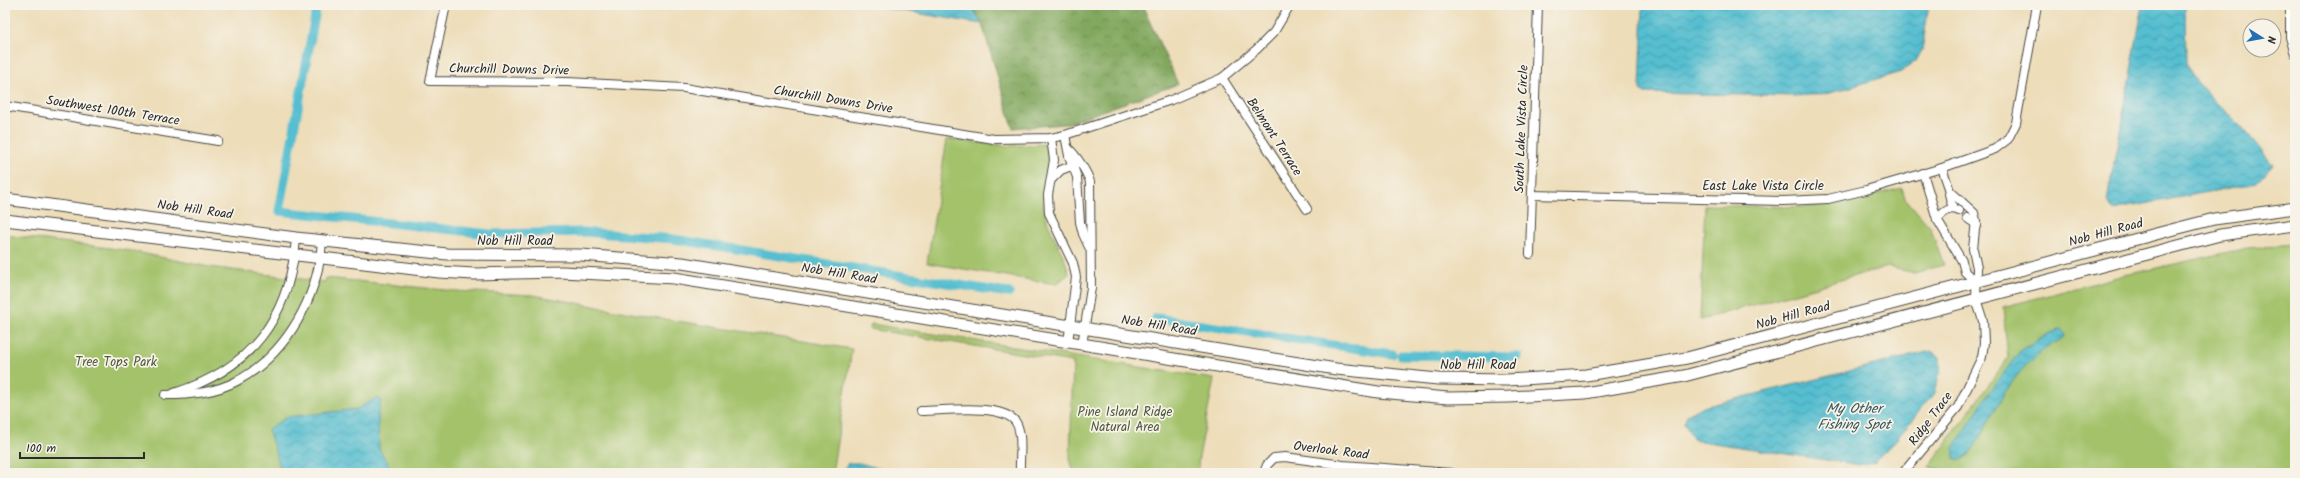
<svg xmlns="http://www.w3.org/2000/svg" width="2300" height="478" font-family="Kalam,sans-serif">
	<style>
		.forest { fill: url(#forest-crowns); stroke: #566a44 }
		.park { fill: #a3c26a; stroke: #67764a }
		.water { fill: url(#water-waves); stroke: #40747e }
		.lines { fill: none; stroke-linecap: round; stroke-linejoin: round }
		.canal { stroke: #54bed0; stroke-width: 9 }
		.street-casing { stroke: #484640; stroke-width: 10 }
		.secondary-casing { stroke: #484640; stroke-width: 13 }
		.street { stroke: #fff; stroke-width: 8 }
		.secondary { stroke: #fff; stroke-width: 11 }
		.labels { text-anchor: middle; dominant-baseline: central; stroke-width: 3.5; stroke-linejoin: round; paint-order: stroke }
		.street-label { font-size: 13px; fill: #2b2b2b; stroke: #f7f3e8 }
		.park-label { font-size: 13px; fill: #4f583e; stroke: #f7f3e8 }
		.water-label { font-size: 14px; font-style: italic; fill: #37575d; stroke: #f7f3e8 }
	</style>
	<defs>
		<pattern id="forest-crowns" width="20" height="18" patternUnits="userSpaceOnUse"><rect width="20" height="18" fill="#82a85e"/><path d="M2 6a3 3 0 1 1 6 0M12 15a3 3 0 1 1 6 0" fill="none" stroke="#6b894e"/></pattern>
		<pattern id="water-waves" width="16" height="10" patternUnits="userSpaceOnUse"><rect width="16" height="10" fill="#54bed0"/><path d="M0 5q4-4 8 0t8 0" fill="none" stroke="#469ba9"/></pattern>
	</defs>
	<rect width="100%" height="100%" fill="#f7f3e8"/>
	<filter id="ink" filterUnits="userSpaceOnUse"><feTurbulence type="fractalNoise" baseFrequency=".025" numOctaves="2"/><feDisplacementMap in="SourceGraphic" scale="8" xChannelSelector="R" yChannelSelector="G"/><feConvolveMatrix kernelMatrix="1 2 1 2 8 2 1 2 1" color-interpolation-filters="sRGB"/></filter>
	<filter id="wash" filterUnits="userSpaceOnUse"><feTurbulence type="fractalNoise" baseFrequency=".012" numOctaves="4" result="noise"/><feDisplacementMap in="SourceGraphic" scale="16" xChannelSelector="R" yChannelSelector="G"/><feGaussianBlur stdDeviation="0.9" result="paint"/><feColorMatrix in="noise" values="0 0 0 0 0 0 0 0 0 0 0 0 0 0 0 0 0 1.4 0 .05"/><feComposite in="paint" operator="in"/></filter>
	<g filter="url(#wash)">
		<rect width="100%" height="100%" fill="#edddb9"/>
		<!-- forest -->
		<polygon class="forest" points="971,5 1146,5 1144,9 1178,84 1066,124 1013,128 982,24"/>
		<!-- park -->
		<g class="park">
			<path d="M947,139l61,7 36,-2c14,17 -2,41 0,60 1,25 20,45 25,70l-13,10 -129,-21z"/>
			<polygon points="1902,188 1905,198 1930,227 1944,265 1914,273 1888,267 1879,269 1700,320 1705,205 1805,207 1834,204"/>
			<polygon points="5,235 126,250 209,267 325,282 326,278 455,291 533,295 659,318 852,349 832,473 5,473"/>
			<polygon points="2295,245 2295,473 1963,473 1929,467 2008,358 2003,307 2125,275 2247,248"/>
			<polygon points="871,324 1214,379 1198,462 1200,473 1074,473 1070,459 1073,362 870,329"/>
		</g>
		<!-- water -->
		<g class="water">
			<polygon points="867,5 971,5 982,24"/>
			<polygon points="1643,5 1929,5 1922,50 1916,61 1901,72 1830,93 1796,96 1645,93 1640,90"/>
			<path d="M2143,5h42l1,58c11,25 32,40 51,59 13,13 24,29 36,43l-17,18 -144,27 -5,-9z"/>
			<path d="M2061,330l4,4 -2,4c-55,30 -62,67 -93,116l-9,6h-7v-12l29,-47 37,-50 32,-19z"/>
			<polygon points="1931,351 1940,357 1940,372 1934,393 1895,441 1875,461 1859,465 1694,440 1684,423 1687,415 1699,408"/>
			<polygon points="376,398 381,400 378,413 379,449 394,473 282,473 268,429 287,417 357,409"/>
			<polygon points="848,463 859,463 898,473 842,473"/>
		</g>
		<g class="lines">
			<!-- canal -->
			<g class="canal">
				<polyline points="317,5 279,211 490,234 584,232 673,239 1009,293"/>
				<polyline points="1156,318 1392,354"/>
				<polyline points="1401,355 1518,357"/>
			</g>
		</g>
	</g>
	<g filter="url(#ink)">
		<g class="lines">
			<defs>
				<g id="street">
					<polyline points="446,5 430,81 567,82 684,88 994,139 1051,138 1065,135 1171,100 1222,78 1257,49 1274,32 1290,5"/>
					<polyline points="2290,5 2290,37 2295,54"/>
					<polyline points="1222,78 1307,209"/>
					<polyline points="5,106 218,141"/>
					<polyline points="1065,135 1069,156 1077,177 1080,222 1083,234 1089,247"/>
					<polyline points="1051,138 1054,160 1048,195 1049,213 1073,263 1076,277 1068,343"/>
					<path d="M1069,149c7,6 18,23 21,33l1,106 -9,57"/>
					<polyline points="1923,173 1937,219 1962,261 1965,272 1976,282"/>
					<polyline points="1051,180 1061,170 1076,164"/>
					<polyline points="1950,191 1949,194 1953,209"/>
					<polyline points="1532,195 1783,201 1828,199 1866,190 1942,168 1995,149 2008,139 2016,123 2037,5"/>
					<polyline points="1967,218 1977,225"/>
					<path d="M1937,219c7,-7 12,-13 22,-8"/>
					<polyline points="1530,254 1538,5"/>
					<path d="M174,393c77,-24 116,-75 122,-155"/>
					<path d="M165,395c25,0 49,-2 72,-14 50,-27 82,-85 85,-141"/>
					<path d="M921,411c23,0 79,-8 94,10 9,12 4,37 5,52"/>
					<polyline points="1264,473 1267,465 1274,458 1285,457 1343,465 1452,473"/>
					<polyline points="1903,473 1958,407 1982,357 1984,343 1983,321 1976,299 1977,268 1973,249 1976,220 1974,213 1950,191 1942,168"/>
				</g>
				<g id="secondary">
					<polyline points="5,199 296,238 447,254 581,255 682,263 1336,369 1438,379 1507,380 1586,375 1635,367 1687,358 2175,229 2214,219 2295,208"/>
					<polyline points="5,220 439,272 474,274 562,272 674,278 1378,392 1448,398 1509,397 1585,393 1684,376 2178,246 2220,235 2295,225"/>
				</g>
			</defs>
			<!-- street casing -->
			<use href="#street" class="street-casing"/>
			<!-- secondary casing -->
			<use href="#secondary" class="secondary-casing"/>
			<!-- street -->
			<use href="#street" class="street"/>
			<!-- secondary -->
			<use href="#secondary" class="secondary"/>
		</g>
	</g>
	<g class="labels">
		<!-- street labels -->
		<g class="street-label">
			<text transform="translate(509 70) rotate(1)">Churchill Downs Drive</text>
			<text transform="translate(833 100) rotate(9)">Churchill Downs Drive</text>
			<text transform="translate(113 111) rotate(9)">Southwest 100th Terrace</text>
			<text transform="translate(1522 129) rotate(-88)">South Lake Vista Circle</text>
			<text transform="translate(1274 137) rotate(57)">Belmont Terrace</text>
			<text x="1763" y="186">East Lake Vista Circle</text>
			<text transform="translate(195 210) rotate(8)">Nob Hill Road</text>
			<text transform="translate(2106 233) rotate(-15)">Nob Hill Road</text>
			<text x="515" y="241">Nob Hill Road</text>
			<text transform="translate(839 274) rotate(9)">Nob Hill Road</text>
			<text transform="translate(1793 316) rotate(-15)">Nob Hill Road</text>
			<text transform="translate(1159 326) rotate(9)">Nob Hill Road</text>
			<text x="1478" y="365">Nob Hill Road</text>
			<text transform="translate(1931 419) rotate(-53)">Ridge Trace</text>
			<text transform="translate(1331 451) rotate(7)">Overlook Road</text>
		</g>
		<!-- park labels -->
		<g class="park-label">
			<text x="116" y="362">Tree Tops Park</text>
			<text x="1125" y="412">Pine Island Ridge<tspan x="1125" dy="15">Natural Area</tspan></text>
		</g>
		<!-- water labels -->
		<g class="water-label">
			<text x="1854" y="409">My Other<tspan x="1854" dy="16">Fishing Spot</tspan></text>
		</g>
	</g>
	<!-- margin -->
	<rect width="2300" height="478" fill="none" stroke="#f7f3e8" stroke-width="20"/>
	<!-- north arrow -->
	<g transform="translate(2262 38) rotate(101)"><circle r="19" fill="#f7f3e8" stroke="#a5a39c"/>
	<path d="M0-3L7 15L0 10L-7 15Z" fill="#1f6fb2"/>
	<text y="-6" font-size="11" font-weight="bold" text-anchor="middle" fill="#2b2b2b">N</text>
	</g>
	<!-- scale -->
	<path d="M20 452v6h124v-6" fill="none" stroke="#2b2b2b" stroke-width="2"/>
	<text x="26" y="452" font-size="12" fill="#2b2b2b" stroke="#f7f3e8" stroke-width="3" paint-order="stroke">100 m</text>
</svg>
